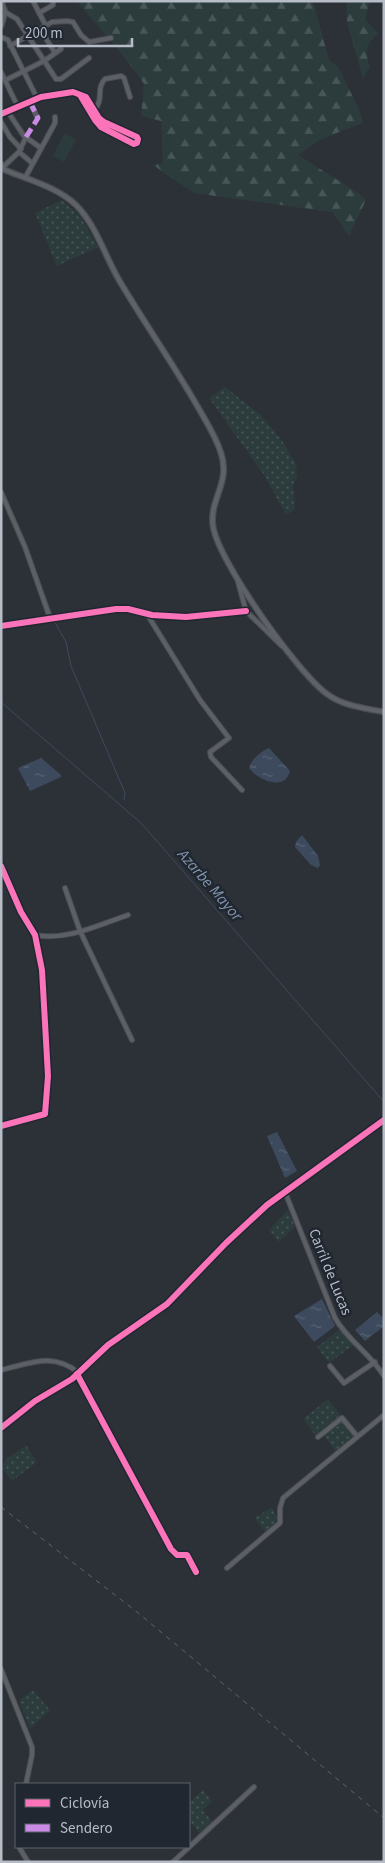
<svg xmlns="http://www.w3.org/2000/svg" width="385" height="1863" font-family="'Source Sans 3',sans-serif">
	<style>
		.forest { fill: url(#forest-firs) }
		.park { fill: url(#park-dots) }
		.pitch { fill: #2c3c3d }
		.water { fill: url(#water-ripples) }
		.lines { fill: none; stroke-linecap: round; stroke-linejoin: round }
		.stream { stroke: #3d4a5e; stroke-width: 1 }
		.minor-casing { stroke: #4a4d52; stroke-width: 6 }
		.major-casing { stroke: #4a4d54; stroke-width: 7 }
		.minor { stroke: #5c5f65; stroke-width: 4 }
		.major { stroke: #5e6166; stroke-width: 4.5 }
		.rail { stroke: #606368; stroke-width: 1; stroke-dasharray: 5 5; stroke-linecap: butt }
		.quiet { stroke: #ca8be6; stroke-width: 5; stroke-dasharray: 10 5; stroke-linecap: butt }
		.cycleway-casing { stroke: #202731; stroke-width: 9 }
		.cycleway { stroke: #fb73b8; stroke-width: 6 }
		.labels { text-anchor: middle; dominant-baseline: central; stroke-width: 5; stroke-linejoin: round; paint-order: stroke }
		.street-label { font-size: 15px; fill: #b7bdc7; stroke: #202731 }
		.water-label { font-size: 16px; font-style: italic; fill: #8293aa; stroke: #202731 }
	</style>
	<defs>
		<pattern id="forest-firs" width="22" height="20" patternUnits="userSpaceOnUse" patternTransform="scale(1.25)"><rect width="22" height="20" fill="#2c3c3d"/><path d="M5 1l3.5 6h-7zM16 11l3.5 6h-7z" fill="#485658"/></pattern>
		<pattern id="park-dots" width="8" height="8" patternUnits="userSpaceOnUse" patternTransform="scale(1.25)"><rect width="8" height="8" fill="#2c3c3d"/><path d="M2 2h.1M6 6h.1" fill="none" stroke="#485658" stroke-width="1.8" stroke-linecap="round"/></pattern>
		<pattern id="water-ripples" width="26" height="14" patternUnits="userSpaceOnUse" patternTransform="scale(1.25)"><rect width="26" height="14" fill="#3d4a5e"/><path d="M2 4q2-2 4 0t4 0M15 11q2-2 4 0t4 0" fill="none" stroke="#576274"/></pattern>
	</defs>
	<rect width="100%" height="100%" fill="#2c3137"/>
	<!-- forest -->
	<g class="forest">
		<path d="M77,1h236l16,59 9,7 21,42 4,14 -42,16 -23,16 60,38 8,7 -17,36 -17,-24 -138,-19 -41,-28 10,-2 -2,-42 -20,-5 3,-32c-20,-30 -44,-54 -67,-83z"/>
		<path d="M346,1h24l-5,18 13,15c-12,8 -13,20 -8,33l-7,11 -16,-55z"/>
	</g>
	<!-- park -->
	<g class="park">
		<polygon points="62,200 80,216 98,247 57,266 35,213"/>
		<polygon points="225,387 261,415 281,439 296,464 297,476 293,485 295,509 286,515 264,475 209,398"/>
		<polygon points="288,1210 295,1227 279,1242 269,1230"/>
		<polygon points="340,1329 355,1344 329,1363 317,1347"/>
		<polygon points="328,1399 341,1416 315,1435 303,1419"/>
		<polygon points="343,1420 356,1435 336,1452 324,1435"/>
		<polygon points="26,1445 37,1462 12,1481 3,1469 5,1460"/>
		<polygon points="272,1507 279,1521 265,1532 255,1518"/>
		<polygon points="33,1690 50,1710 30,1729 19,1701"/>
		<polygon points="203,1790 212,1801 203,1810 213,1823 200,1834 189,1820 189,1803"/>
	</g>
	<!-- pitch -->
	<polygon class="pitch" points="65,133 76,140 64,162 53,156"/>
	<!-- water -->
	<g class="water">
		<path d="M269,748l21,23c-5,21 -32,9 -41,-3 2,-8 12,-17 20,-20z"/>
		<polygon points="41,758 61,775 61,777 30,791 18,768"/>
		<polygon points="302,835 318,856 320,865 318,868 311,865 295,847 296,842"/>
		<polygon points="277,1132 297,1171 285,1178 267,1136"/>
		<polygon points="322,1299 335,1326 314,1342 294,1316"/>
		<polygon points="377,1312 384,1319 384,1326 365,1341 355,1330"/>
	</g>
	<g class="lines">
		<!-- stream -->
		<g class="stream">
			<polyline points="34,567 52,615"/>
			<polyline points="53,619 66,642 71,666 125,793 124,800"/>
			<polyline points="1,702 142,824 384,1102"/>
		</g>
		<defs>
			<g id="minor">
				<polyline points="33,1 46,26"/>
				<polyline points="5,12 17,19 56,79 61,79 89,58"/>
				<polyline points="39,13 53,5 53,1"/>
				<polyline points="40,29 55,53"/>
				<polyline points="1,37 8,40 37,98"/>
				<polyline points="10,46 52,22 67,21 73,22 81,35 89,42 111,38"/>
				<polyline points="1,72 18,107"/>
				<polyline points="6,80 44,61 61,49"/>
				<polyline points="30,102 37,117"/>
				<path d="M94,110c11,-11 1,-20 11,-31l16,-3 3,2 6,19"/>
				<polyline points="8,112 24,136 41,148"/>
				<polyline points="1,114 41,97 73,92 86,97 99,118 104,122 137,137 138,139 137,143 134,144 101,127 95,120 80,95"/>
				<polyline points="1,122 10,137 21,149"/>
				<polyline points="19,152 32,163"/>
				<polyline points="3,167 19,152 26,137"/>
				<polyline points="25,178 55,123 55,117"/>
				<polyline points="1,492 25,547 50,618"/>
				<polyline points="238,582 246,611 282,646"/>
				<polyline points="147,614 200,700 229,738 210,752 211,757 242,790"/>
				<polyline points="1,626 116,609 128,609 152,615 186,617 246,611"/>
				<polyline points="1,866 21,912 35,935 42,970 48,1076 45,1114 1,1126"/>
				<polyline points="65,888 80,931 132,1040"/>
				<path d="M35,935c32,6 63,-10 93,-20"/>
				<path d="M285,1192l50,126c13,23 36,36 49,58"/>
				<polyline points="330,1366 344,1383 375,1362"/>
				<path d="M1,1370c30,-7 52,-18 78,3"/>
				<polyline points="77,1374 171,1549 177,1555 187,1555 196,1572"/>
				<polyline points="1,1428 35,1401 72,1379 108,1345 167,1304 226,1243 267,1205 384,1120"/>
				<polyline points="318,1437 342,1418 357,1436"/>
				<polyline points="227,1568 280,1523 280,1508 283,1498 384,1415"/>
				<polyline points="1,1669 32,1747 32,1755 26,1784"/>
				<polyline points="19,1847 28,1862"/>
				<polyline points="173,1862 254,1787"/>
			</g>
			<g id="major">
				<polyline points="1,26 5,12 1,1"/>
				<path d="M1,164l4,6c24,10 52,17 71,35 20,20 29,51 43,75 26,44 55,85 80,129 8,14 17,28 22,44 10,30 -12,46 -8,73 5,35 84,146 114,168 16,12 37,14 57,18"/>
			</g>
		</defs>
		<!-- minor casing -->
		<use href="#minor" class="minor-casing"/>
		<!-- major casing -->
		<use href="#major" class="major-casing"/>
		<!-- minor -->
		<use href="#minor" class="minor"/>
		<!-- major -->
		<use href="#major" class="major"/>
		<!-- rail -->
		<polyline class="rail" points="1,1507 137,1612 384,1818"/>
		<!-- quiet -->
		<polyline class="quiet" points="26,137 38,118 30,102"/>
		<defs>
			<g id="cycleway">
				<polyline points="1,114 41,97 73,92 86,97 99,118 104,122 137,137 138,139 137,143 134,144 101,127 95,120 80,95"/>
				<polyline points="1,626 116,609 128,609 152,615 186,617 246,611"/>
				<polyline points="1,866 21,912 35,935 42,970 48,1076 45,1114 1,1126"/>
				<polyline points="77,1374 171,1549 177,1555 187,1555 196,1572"/>
				<polyline points="1,1428 35,1401 72,1379 108,1345 167,1304 226,1243 267,1205 384,1120"/>
			</g>
		</defs>
		<!-- cycleway casing -->
		<use href="#cycleway" class="cycleway-casing"/>
		<!-- cycleway -->
		<use href="#cycleway" class="cycleway"/>
	</g>
	<g class="labels">
		<!-- street labels -->
		<g class="street-label">
			<text transform="translate(330 1272) rotate(68)">Carril de Lucas</text>
		</g>
		<!-- water labels -->
		<g class="water-label">
			<text transform="translate(210 885) rotate(49)">Azarbe Mayor</text>
		</g>
	</g>
	<!-- border -->
	<rect width="385" height="1863" fill="none" stroke="#b7bdc7" stroke-width="5"/>
	<!-- legend -->
	<rect x="15" y="1783" width="175" height="65" fill="#202731" stroke="#5c636d"/>
	<rect x="25" y="1799" width="25" height="8" fill="#fb73b8" stroke="#5c636d"/>
	<text x="60" y="1808" font-size="15" fill="#b7bdc7">Ciclovía</text>
	<rect x="25" y="1824" width="25" height="8" fill="#ca8be6" stroke="#5c636d"/>
	<text x="60" y="1833" font-size="15" fill="#b7bdc7">Sendero</text>
	<!-- scale -->
	<path d="M18 38v8h114v-8" fill="none" stroke="#b7bdc7" stroke-width="2.5"/>
	<text x="25" y="38" font-size="15" fill="#b7bdc7" stroke="#202731" stroke-width="4" paint-order="stroke">200 m</text>
</svg>
